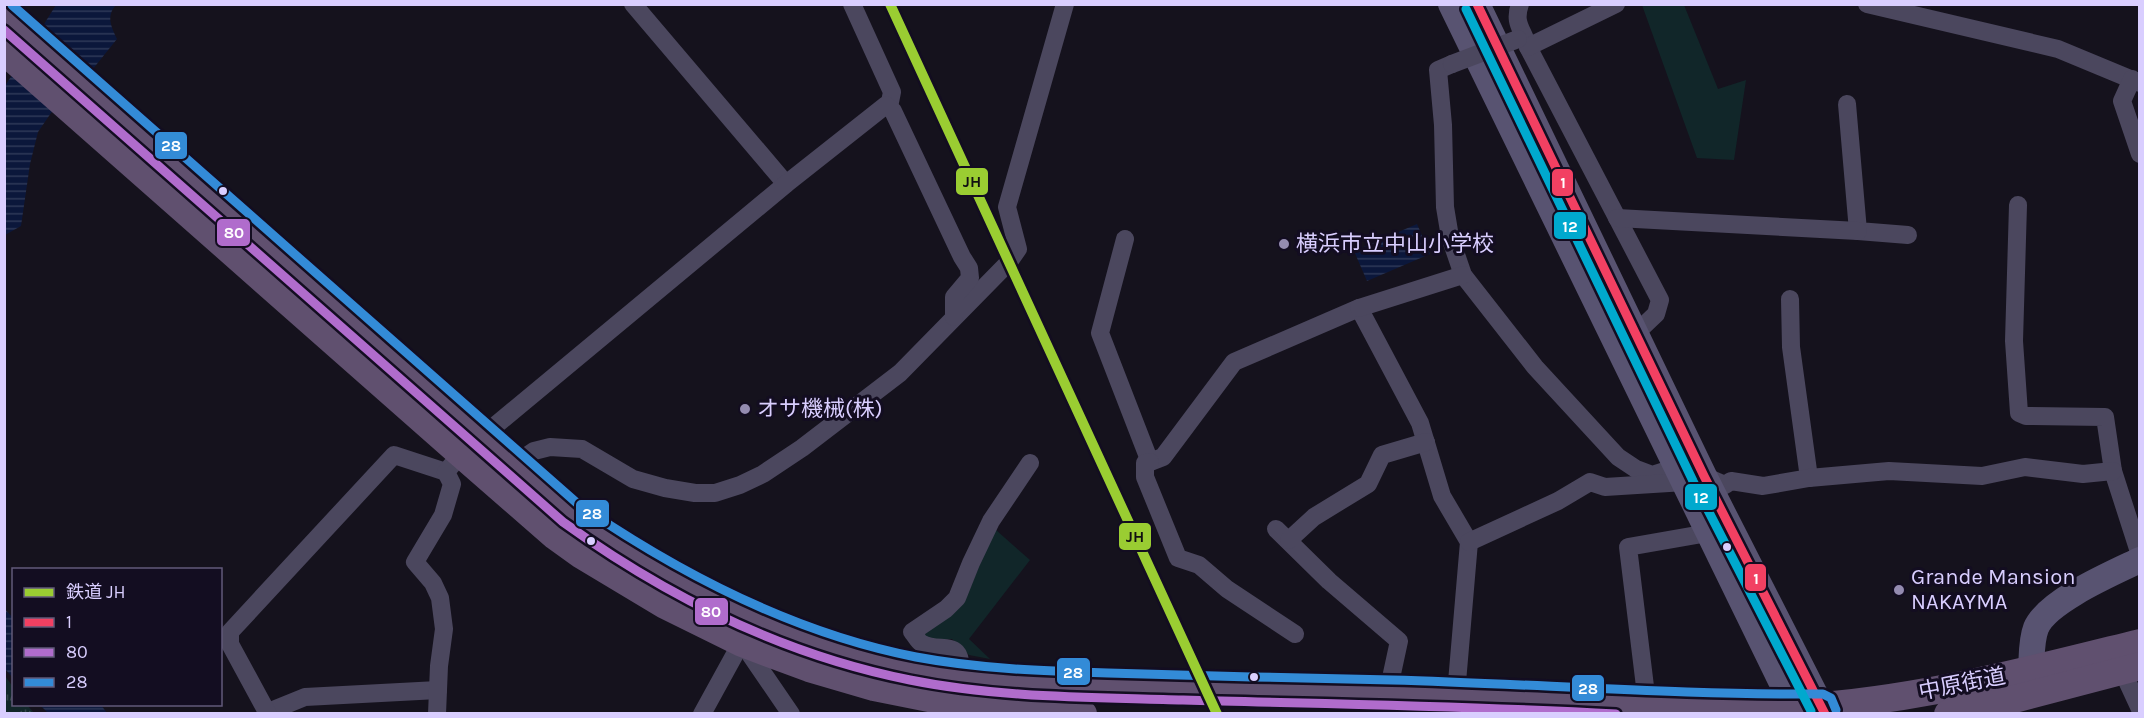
<svg xmlns="http://www.w3.org/2000/svg" width="2144" height="718" font-family="Karla,'Noto Sans JP',sans-serif">
	<style>
		.grass { fill: url(#grass-tufts) }
		.park { fill: #112629 }
		.water { fill: url(#water-rules) }
		.lines { fill: none; stroke-linecap: round; stroke-linejoin: round }
		.street { stroke: #4b475e; stroke-width: 18 }
		.secondary { stroke: #585371; stroke-width: 26 }
		.primary { stroke: #60506f; stroke-width: 28 }
		.street-bridge { stroke: #4b475e; stroke-width: 18 }
		.bus-1-casing { stroke: #130d21; stroke-width: 14 }
		.bus-2-casing { stroke: #130d21; stroke-width: 14 }
		.bus-3-casing { stroke: #130d21; stroke-width: 14 }
		.bus-4-casing { stroke: #130d21; stroke-width: 14 }
		.bus-1 { stroke: #f24062; stroke-width: 9 }
		.bus-2 { stroke: #b06ccc; stroke-width: 9 }
		.bus-3 { stroke: #338bd7; stroke-width: 9 }
		.bus-4 { stroke: #00a9ce; stroke-width: 9 }
		.rail-1-casing { stroke: #130d21; stroke-width: 15 }
		.rail-1 { stroke: #9acd32; stroke-width: 10 }
		.bus-dot { fill: #d9ceff; stroke: #130d21; stroke-width: 2 }
		.poi-dot { fill: #948cb0; stroke: #130d21; stroke-width: 2 }
		.labels { text-anchor: middle; dominant-baseline: central; stroke-width: 6; stroke-linejoin: round; paint-order: stroke }
		.poi-label { font-size: 22px; fill: #d9ceff; stroke: #130d21; text-anchor: start }
		.street-label { font-size: 22px; fill: #d9ceff; stroke: #130d21 }
		.line-badge { stroke: #130d21; stroke-width: 2 }
		.badge-label { font-size: 16px; text-anchor: middle; font-weight: bold; fill: #fff }
		.pale-badge-label { font-size: 16px; text-anchor: middle; font-weight: bold; fill: #111 }
	</style>
	<defs>
		<pattern id="grass-tufts" width="24" height="20" patternUnits="userSpaceOnUse" patternTransform="scale(1.5)"><rect width="24" height="20" fill="#112629"/><path d="M3 7l-1-3M5 7V3M7 7l1-3M15 17l-1-3M17 17v-4M19 17l1-3" fill="none" stroke="#334449"/></pattern>
		<pattern id="water-rules" width="6" height="5" patternUnits="userSpaceOnUse" patternTransform="scale(1.5)"><rect width="6" height="5" fill="#0b173b"/><path d="M0 2.5h6" fill="none" stroke="#2e3858"/></pattern>
	</defs>
	<rect width="100%" height="100%" fill="#15121d"/>
	<!-- grass -->
	<polygon class="grass" points="5,676 13,687 14,704 27,705 34,713 5,713"/>
	<!-- park -->
	<g class="park">
		<polygon points="1642,5 1684,5 1718,89 1746,80 1734,160 1697,158"/>
		<polygon points="996,530 1030,560 969,639 990,659 969,655 952,639 928,640 920,632 971,586 990,539"/>
	</g>
	<!-- water -->
	<g class="water">
		<path d="M56,5h60c-10,11 -5,21 1,34l-45,56 -21,18 -13,19 -8,32 -9,62 -16,9v-149z"/>
		<polygon points="1417,224 1430,254 1367,281 1354,251"/>
		<polygon points="4,608 13,618 13,678 5,669"/>
		<polygon points="40,705 101,705 107,713 48,713"/>
	</g>
	<g class="lines">
		<!-- street -->
		<g class="street">
			<polyline points="633,4 786,184"/>
			<polyline points="852,4 892,92 889,107"/>
			<path d="M1520,4c-7,20 3,25 8,43l132,253 -4,14 -20,19"/>
			<polyline points="1867,4 2058,49 2140,83"/>
			<polyline points="1528,47 1616,4"/>
			<polyline points="1452,64 1438,70 1443,125 1445,207 1450,237 1463,275 1535,367 1618,457 1636,469 1652,475 1677,467"/>
			<polyline points="2132,79 2122,101 2140,154"/>
			<polyline points="1847,104 1858,231 1908,235"/>
			<polyline points="2018,205 2014,341 2019,413 2026,416 2105,417 2113,471 2140,555"/>
			<polyline points="1617,218 1858,231"/>
			<polyline points="1125,239 1100,333 1150,462 1163,457 1234,362 1359,308 1420,423 1442,496 1469,542 1456,694"/>
			<polyline points="1790,299 1791,347 1809,478"/>
			<polyline points="1359,308 1463,275"/>
			<polyline points="1150,462 1145,463 1145,477 1178,558 1199,565 1227,589 1295,634"/>
			<polyline points="515,464 534,451 550,447 582,449 633,479 665,488 695,493 715,493 740,485 763,474 802,448 900,373 1009,262 1018,249 1007,207 1065,4"/>
			<polyline points="1704,476 1725,485 1731,481 1763,486 1809,478 1889,471 1982,476 2025,467 2083,474 2113,471"/>
			<polyline points="1276,529 1329,581 1399,641 1388,692"/>
			<polyline points="1289,540 1314,517 1368,484 1382,455 1426,442"/>
			<polyline points="1469,542 1558,501 1590,482 1605,487 1685,482"/>
			<polyline points="743,644 791,714"/>
			<polyline points="2122,670 2140,709"/>
			<path d="M960,677c5,-42 -20,-22 -39,-34 -3,-2 -6,-8 -9,-11l34,-23 11,-11 14,-35 20,-42 39,-58"/>
			<polyline points="1647,703 1628,547 1708,533"/>
			<polyline points="268,712 305,697 438,690"/>
			<polyline points="268,714 230,644 230,632 394,455 446,472"/>
			<polyline points="437,714 439,666 444,629 440,598 433,583 415,562 443,515 452,484 446,472 461,454 786,184 886,105 893,111 962,257 969,268 970,278 954,297 954,317"/>
			<polyline points="702,714 746,634"/>
		</g>
		<!-- secondary -->
		<g class="secondary">
			<polyline points="1451,4 1797,714"/>
			<polyline points="1477,4 1704,476 1825,714"/>
			<path d="M2031,670c1,-14 0,-29 5,-42 11,-27 77,-55 104,-68"/>
		</g>
		<!-- primary -->
		<g class="primary">
			<path d="M4,14l567,499c114,84 246,138 385,163 50,8 103,7 153,9 106,5 211,6 316,8 79,2 157,7 235,11 54,3 108,7 162,2 108,-9 213,-37 318,-63"/>
			<polyline points="4,51 461,454 555,536 580,554 665,605 742,643 809,668 874,687 949,702 1083,714"/>
			<polyline points="1948,714 2003,702 2140,666"/>
		</g>
		<!-- street-bridge -->
		<polyline class="street-bridge" points="1452,64 1518,39"/>
		<defs>
			<polyline id="bus-1" points="1477,4 1704,476 1825,714"/>
			<path id="bus-2" d="M4,30l559,492c103,74 221,133 347,158 89,18 182,17 273,20 144,4 288,6 433,14"/>
			<path id="bus-3" d="M12,5l566,499c102,70 215,129 338,153 64,12 128,14 192,16 95,3 189,5 284,7 144,4 287,15 431,14l8,4 5,12"/>
			<polyline id="bus-4" points="1466,9 1693,481 1811,711"/>
		</defs>
		<!-- bus-1 casing -->
		<use href="#bus-1" class="bus-1-casing"/>
		<!-- bus-2 casing -->
		<use href="#bus-2" class="bus-2-casing"/>
		<!-- bus-3 casing -->
		<use href="#bus-3" class="bus-3-casing"/>
		<!-- bus-4 casing -->
		<use href="#bus-4" class="bus-4-casing"/>
		<!-- bus-1 -->
		<use href="#bus-1" class="bus-1"/>
		<!-- bus-2 -->
		<use href="#bus-2" class="bus-2"/>
		<!-- bus-3 -->
		<use href="#bus-3" class="bus-3"/>
		<!-- bus-4 -->
		<use href="#bus-4" class="bus-4"/>
		<defs>
			<polyline id="rail-1" points="890,4 1217,714"/>
		</defs>
		<!-- rail-1 casing -->
		<use href="#rail-1" class="rail-1-casing"/>
		<!-- rail-1 -->
		<use href="#rail-1" class="rail-1"/>
	</g>
	<!-- markers -->
	<g class="bus-dot">
		<circle cx="223" cy="191" r="5"/>
		<circle cx="591" cy="541" r="5"/>
		<circle cx="1727" cy="547" r="5"/>
		<circle cx="1254" cy="677" r="5"/>
	</g>
	<g class="poi-dot">
		<circle cx="1284" cy="244" r="6"/>
		<circle cx="745" cy="409" r="6"/>
		<circle cx="1899" cy="590" r="6"/>
	</g>
	<g class="labels">
		<!-- poi labels -->
		<g class="poi-label">
			<text x="1296" y="244">横浜市立中山小学校</text>
			<text x="757" y="409">オサ機械(株)</text>
			<text x="1911" y="577">Grande Mansion<tspan x="1911" dy="25">NAKAYMA</tspan></text>
		</g>
		<!-- street labels -->
		<g class="street-label">
			<text transform="translate(1962 684) rotate(-11)">中原街道</text>
		</g>
	</g>
	<g class="line-badge">
		<rect x="154" y="131" width="34" height="29" rx="6" fill="#338bd7"/>
		<rect x="955" y="167" width="34" height="29" rx="6" fill="#9acd32"/>
		<rect x="1551" y="168" width="23" height="29" rx="6" fill="#f24062"/>
		<rect x="1553" y="211" width="34" height="29" rx="6" fill="#00a9ce"/>
		<rect x="216" y="218" width="35" height="29" rx="6" fill="#b06ccc"/>
		<rect x="1684" y="483" width="34" height="28" rx="6" fill="#00a9ce"/>
		<rect x="575" y="499" width="35" height="29" rx="6" fill="#338bd7"/>
		<rect x="1118" y="522" width="34" height="29" rx="6" fill="#9acd32"/>
		<rect x="1744" y="563" width="23" height="29" rx="6" fill="#f24062"/>
		<rect x="694" y="597" width="35" height="29" rx="6" fill="#b06ccc"/>
		<rect x="1056" y="657" width="35" height="29" rx="6" fill="#338bd7"/>
		<rect x="1571" y="674" width="34" height="28" rx="6" fill="#338bd7"/>
	</g>
	<g class="badge-label">
		<text x="171" y="151">28</text>
		<text x="1563" y="188">1</text>
		<text x="1570" y="232">12</text>
		<text x="234" y="238">80</text>
		<text x="1701" y="503">12</text>
		<text x="592" y="519">28</text>
		<text x="1756" y="584">1</text>
		<text x="711" y="617">80</text>
		<text x="1073" y="678">28</text>
		<text x="1588" y="694">28</text>
	</g>
	<g class="pale-badge-label">
		<text x="972" y="187">JH</text>
		<text x="1135" y="542">JH</text>
	</g>
	<!-- border -->
	<rect width="2144" height="718" fill="none" stroke="#d9ceff" stroke-width="12"/>
	<!-- legend -->
	<rect x="12" y="568" width="210" height="138" fill="#130d21" stroke="#625a7a" stroke-width="1.5"/>
	<rect x="24" y="588" width="30" height="9" fill="#9acd32" stroke="#625a7a" stroke-width="1.5"/>
	<text x="66" y="598" font-size="18" fill="#d9ceff">鉄道 JH</text>
	<rect x="24" y="618" width="30" height="9" fill="#f24062" stroke="#625a7a" stroke-width="1.5"/>
	<text x="66" y="628" font-size="18" fill="#d9ceff">1</text>
	<rect x="24" y="648" width="30" height="9" fill="#b06ccc" stroke="#625a7a" stroke-width="1.5"/>
	<text x="66" y="658" font-size="18" fill="#d9ceff">80</text>
	<rect x="24" y="678" width="30" height="9" fill="#338bd7" stroke="#625a7a" stroke-width="1.5"/>
	<text x="66" y="688" font-size="18" fill="#d9ceff">28</text>
</svg>
